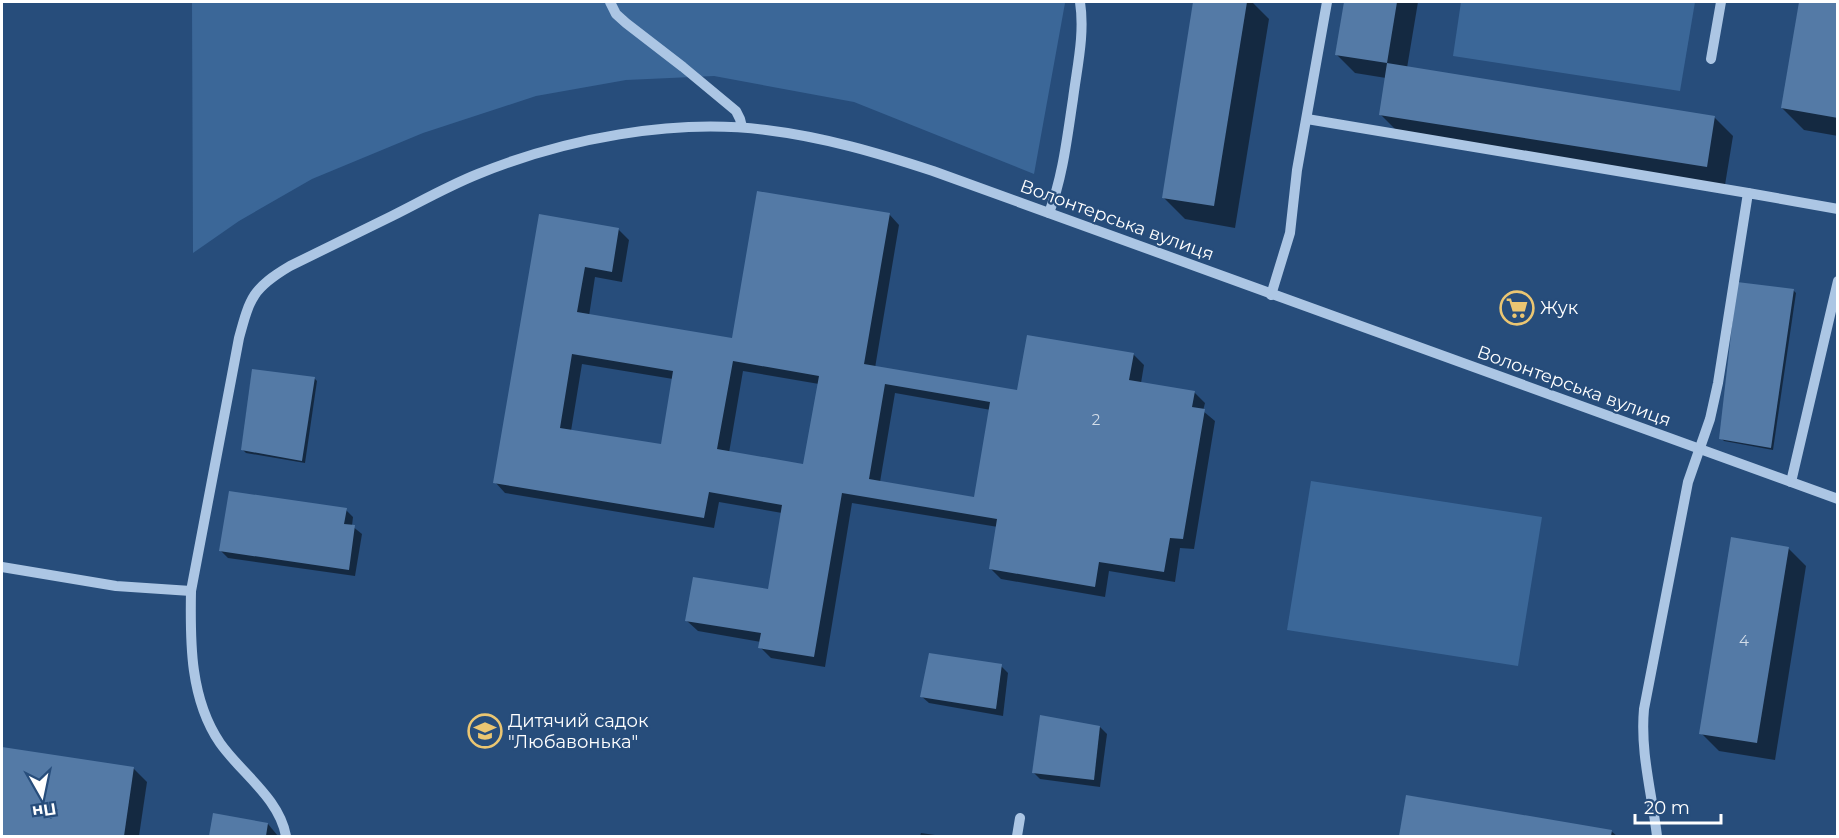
<svg xmlns="http://www.w3.org/2000/svg" width="1839" height="838" font-family="Montserrat,sans-serif">
	<style>
		.green { fill: #3b6798 }
		.shadow { fill: #0007; fill-rule: evenodd }
		.building { fill: #547aa6; fill-rule: evenodd }
		.lines { fill: none; stroke-linecap: round; stroke-linejoin: round }
		.minor { stroke: #acc6e4; stroke-width: 10 }
		.labels { text-anchor: middle; dominant-baseline: central; stroke-width: 4.5; stroke-linejoin: round; paint-order: stroke }
		.number-label { font-size: 15px; fill: #d4dee9 }
		.street-label { font-size: 18px; fill: #fff; stroke: #274d7b }
		.poi-label { font-size: 18px; fill: #fff; stroke: #274d7b; text-anchor: start }
	</style>
	<rect width="100%" height="100%" fill="#274d7b"/>
	<!-- green -->
	<g class="green">
		<polygon points="192,2 1064,2 1065,3 1034,174 854,102 714,76 626,80 536,96 423,133 312,179 239,221 193,253"/>
		<polygon points="1461,2 1695,2 1680,91 1453,56"/>
		<polygon points="1311,481 1542,517 1518,666 1287,630"/>
	</g>
	<!-- shadow -->
	<g class="shadow">
		<polygon points="1195,2 1252,2 1269,19 1235,228 1185,219 1163,197"/>
		<polygon points="1345,2 1418,2 1407,68 1714,117 1733,136 1725,185 1398,132 1380,114 1386,78 1355,73 1337,55"/>
		<polygon points="1801,2 1838,2 1838,136 1804,130 1782,108"/>
		<path d="M889,214l10,11 -24,143 144,24 114,-38 11,11 -3,18 53,9 11,11 -2,8 12,10 -21,128 -14,-1 -5,34 -66,-11 -4,26 -104,-18 -10,-10 7,-42 -146,-24 -27,164 -54,-9 -11,-11 1,-5 -63,-11 -11,-10 82,-30 13,-78 -63,-11 -5,26 -209,-35 -10,-11 45,-266 78,13 11,11 -7,42 -27,-5 -6,39 145,24zM582,364l91,15 -11,67 -91,-15zM743,371l76,13 -15,82 -75,-13zM895,393l96,17 -16,88 -95,-16z"/>
		<polygon points="1793,290 1796,293 1773,450 1724,441 1721,438"/>
		<polygon points="314,378 317,381 305,463 246,453 243,450"/>
		<polygon points="346,510 353,517 352,526 362,534 355,576 228,558 221,551"/>
		<polygon points="1788,548 1806,566 1775,760 1719,751 1701,733"/>
		<polygon points="1001,666 1008,673 1003,716 929,703 921,696"/>
		<polygon points="1100,727 1107,734 1100,787 1040,779 1033,772"/>
		<polygon points="2,749 133,768 147,782 139,836 2,836"/>
		<polygon points="1408,796 1611,831 1617,836 1401,836"/>
		<polygon points="214,815 268,824 278,836 210,836"/>
		<polygon points="921,833 942,836 920,836"/>
	</g>
	<!-- building -->
	<g class="building">
		<polygon points="1193,2 1247,2 1214,206 1162,198"/>
		<polygon points="1344,2 1397,2 1387,63 1335,55"/>
		<polygon points="1799,2 1838,2 1838,118 1781,108"/>
		<polygon points="1387,63 1715,116 1707,167 1379,115"/>
		<path d="M757,191l133,22 -26,151 153,26 10,-55 107,18 -5,27 66,11 -3,16 13,2 -22,130 -13,-1 -6,34 -65,-10 -4,25 -106,-18 8,-50 -155,-26 -28,164 -56,-9 3,-15 -76,-12 8,-44 75,12 14,-84 -73,-13 -5,26 -211,-35 46,-269 80,14 -7,44 -27,-5 -8,45 155,26zM572,354l101,17 -12,73 -101,-16zM733,361l86,15 -16,88 -86,-15zM885,384l105,18 -16,95 -105,-18z"/>
		<polygon points="1737,282 1794,289 1771,448 1719,439"/>
		<polygon points="252,369 315,377 302,461 241,450"/>
		<polygon points="229,491 347,508 344,524 355,525 349,570 219,551"/>
		<polygon points="1731,537 1789,547 1757,743 1699,734"/>
		<polygon points="929,653 1002,664 996,709 920,697"/>
		<polygon points="1040,715 1100,726 1094,780 1032,773"/>
		<polygon points="2,747 134,767 124,836 2,836"/>
		<polygon points="1406,795 1612,830 1611,836 1399,836"/>
		<polygon points="213,813 268,823 266,836 209,836"/>
	</g>
	<g class="lines">
		<!-- minor -->
		<g class="minor">
			<polyline points="610,2 616,14 626,23 683,67 736,111 740,119 742,127"/>
			<polyline points="1711,59 1721,2"/>
			<polyline points="1307,119 1748,193"/>
			<path d="M1049,213c14,-37 18,-75 24,-114 4,-32 12,-65 7,-97"/>
			<polyline points="1271,295 1290,233 1297,170 1327,2"/>
			<polyline points="1791,482 1838,281"/>
			<path d="M2,567l114,19 75,5 48,-253c11,-41 14,-50 51,-72 34,-17 68,-33 102,-50 28,-14 56,-30 86,-42 86,-35 195,-56 288,-44 58,7 112,23 167,41l905,328"/>
			<path d="M191,591c-1,52 -1,108 29,152 22,31 59,55 66,93"/>
			<polyline points="1017,836 1020,818"/>
			<path d="M1657,836c-5,-42 -17,-84 -13,-127l44,-227 22,-63 8,-36 30,-190 90,16"/>
		</g>
	</g>
	<!-- icons -->
	<defs>
		<symbol id="supermarket-ring" viewBox="-11 -11 22 22"><circle r="9.5" fill="#274d7b" stroke="#ebc672" stroke-width="1.5"/><path d="M-6-5.5h2.5l.6 2H6L4.5 2H-2.5L-4.4-4H-6ZM-1.5 3.2a1.3 1.3 0 1 0 .1 0ZM3 3.2a1.3 1.3 0 1 0 .1 0Z" fill="#ebc672"/></symbol>
		<symbol id="school-ring" viewBox="-11 -11 22 22"><circle r="9.5" fill="#274d7b" stroke="#ebc672" stroke-width="1.5"/><path d="M0-5L7-2L0 1L-7-2ZM-4 1L0 2.5L4 1V4Q0 6-4 4Z" fill="#ebc672"/></symbol>
	</defs>
	<g fill-rule="evenodd">
		<use href="#supermarket-ring" x="1498" y="289" width="38" height="38"/>
		<use href="#school-ring" x="466" y="712" width="38" height="38"/>
	</g>
	<g class="labels">
		<!-- number labels -->
		<g class="number-label">
			<text x="1096" y="419">2</text>
			<text x="1744" y="640">4</text>
		</g>
		<!-- street labels -->
		<g class="street-label">
			<text transform="translate(1117 220) rotate(20)">Волонтерська вулиця</text>
			<text transform="translate(1574 386) rotate(20)">Волонтерська вулиця</text>
		</g>
		<!-- poi labels -->
		<g class="poi-label">
			<text x="1540" y="308">Жук</text>
			<text x="508" y="721">Дитячий садок<tspan x="508" dy="21">"Любавонька"</tspan></text>
		</g>
	</g>
	<!-- border -->
	<rect width="1839" height="838" fill="none" stroke="#ffffff" stroke-width="6"/>
	<!-- north arrow -->
	<g transform="translate(42 796) rotate(171)" stroke="#274d7b" stroke-width="4.5" paint-order="stroke">
	<path d="M0-4.5L10 22L0 15L-10 22Z" fill="#ffffff"/>
	<text y="-9" font-size="16" font-weight="bold" text-anchor="middle" fill="#ffffff">Пн</text>
	</g>
	<!-- scale -->
	<path d="M1635 814v9h86v-9" fill="none" stroke="#ffffff" stroke-width="3"/>
	<text x="1644" y="814" font-size="18" fill="#ffffff" stroke="#274d7b" stroke-width="4.5" paint-order="stroke">20 m</text>
</svg>
